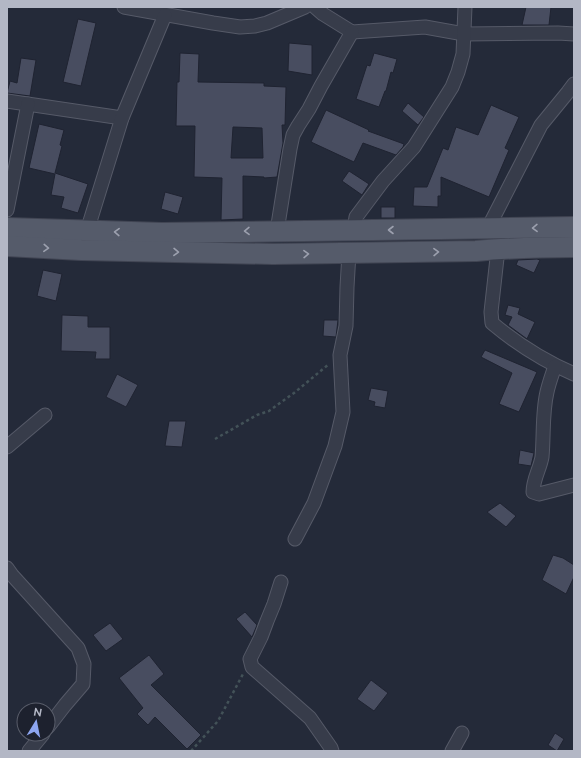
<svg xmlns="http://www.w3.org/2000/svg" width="581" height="758" font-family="Raleway,sans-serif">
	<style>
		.building { fill: #484d60; stroke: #1f2331; fill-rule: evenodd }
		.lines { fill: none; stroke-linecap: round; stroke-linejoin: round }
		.street-casing { stroke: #565a68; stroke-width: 15 }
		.primary-casing { stroke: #414553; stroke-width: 22 }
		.path { stroke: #435258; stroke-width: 2.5; stroke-dasharray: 3 3; stroke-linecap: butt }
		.street { stroke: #373c4a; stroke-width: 13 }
		.primary { stroke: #555b6a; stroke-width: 20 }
		.oneway { stroke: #9ca0ae }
	</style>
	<rect width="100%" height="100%" fill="#242a39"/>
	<!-- building -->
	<g class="building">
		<polygon points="526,7 551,7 549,25 522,25"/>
		<polygon points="78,19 96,23 81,86 63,82"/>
		<polygon points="289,43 312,45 312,75 288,71"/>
		<path d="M180,53l19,1 -1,28 66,1v3l22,1 -1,38h-3l1,18 -6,34 -13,1v-1l-21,-1v43l-22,1 1,-42 -28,-1 1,-51h-19l1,-44h2zM233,127l29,1 1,30h-32z"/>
		<polygon points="374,53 397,59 393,73 391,72 386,91 385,91 379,107 356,99 367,65 370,66"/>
		<polygon points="21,58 36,60 30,96 7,93 10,81 17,83"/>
		<polygon points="408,103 424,117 418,125 402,111"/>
		<polygon points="491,105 519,117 505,148 509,150 489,197 441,177 441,196 438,196 438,207 413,206 414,187 427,187 443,148 448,150 456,127 478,135"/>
		<polygon points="326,110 369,130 368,131 404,144 403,147 396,155 363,143 354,162 311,142"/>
		<polygon points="39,124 64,130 60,145 62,146 55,173 88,184 78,213 61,208 64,197 51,195 55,174 29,168"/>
		<polygon points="349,171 369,184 362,195 342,181"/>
		<polygon points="165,192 183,197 178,214 161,209"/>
		<rect x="381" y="207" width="14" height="11"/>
		<polygon points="537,259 540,260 534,273 516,265 518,260"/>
		<polygon points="43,270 62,274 56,301 37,296"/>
		<polygon points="508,305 520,308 518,314 535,322 527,339 508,325 512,317 505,315"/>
		<polygon points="62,315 88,316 88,327 110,327 110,359 95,359 96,352 61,351"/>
		<polygon points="324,320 338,320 336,337 323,336"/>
		<polygon points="485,350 537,372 519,412 499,404 512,373 481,357"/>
		<polygon points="117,374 138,385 126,407 106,397"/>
		<polygon points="371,388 388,391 385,408 374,406 375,402 368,400"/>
		<polygon points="169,421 186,421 182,447 165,446"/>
		<polygon points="520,450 534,453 531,466 518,464"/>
		<polygon points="500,503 516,516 506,527 487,512"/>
		<polygon points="553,555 563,558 574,565 574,577 566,594 542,580"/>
		<polygon points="245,612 257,625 252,637 236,619"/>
		<polygon points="110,623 123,639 106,651 93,635"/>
		<polygon points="149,655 164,674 151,685 201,735 187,749 155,717 148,725 137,714 143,708 119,678"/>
		<polygon points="371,680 388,693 374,711 357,699"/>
		<polygon points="555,733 564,739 557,751 548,745"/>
	</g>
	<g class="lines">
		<defs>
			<g id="street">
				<polyline points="124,7 213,23 240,27 255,26 267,23 305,7"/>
				<polyline points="315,7 323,14 352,32 425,27 464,34 558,33 574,34"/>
				<polyline points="7,101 122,118"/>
				<polyline points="7,210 28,104"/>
				<polyline points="488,228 541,125 568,92 574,84"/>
				<polyline points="354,230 356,217 383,181 414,147 452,87 458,72 463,54 465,7"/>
				<polyline points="87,231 122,118 165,15"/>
				<polyline points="277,231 290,149 293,135 298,126 309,109 321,86 352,32"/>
				<path d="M498,249l-7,63 1,11c25,21 52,38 82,51"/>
				<path d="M555,366c-3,9 -6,17 -8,26 -5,21 -3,43 -5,65 -2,12 -9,22 -9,35l6,2 35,-9"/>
				<polyline points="7,447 45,415"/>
				<polyline points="295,539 314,503 335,446 343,412 340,355 346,326 347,287 349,253"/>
				<polyline points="7,568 12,575 78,648 84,664 83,684 65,705 48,727"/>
				<polyline points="281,582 274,604 267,621 261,637 250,659 252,667 310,718 331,748 332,751"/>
				<polyline points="29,751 43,734"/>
				<polyline points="452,751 462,733"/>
			</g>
			<g id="primary">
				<polyline points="7,228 162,233 574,227"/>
				<path d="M7,246l74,4 192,4 203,-3c33,-3 65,-4 98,-4"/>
			</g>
		</defs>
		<!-- street casing -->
		<use href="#street" class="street-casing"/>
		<!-- primary casing -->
		<use href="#primary" class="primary-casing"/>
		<!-- path -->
		<g class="path">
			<polyline points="215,439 257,415 269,411 294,393 329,364"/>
			<polyline points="191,751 218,721 243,674"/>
		</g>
		<!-- street -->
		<use href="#street" class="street"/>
		<!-- primary -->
		<use href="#primary" class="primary"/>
	</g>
	<!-- one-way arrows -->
	<defs><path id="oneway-chevron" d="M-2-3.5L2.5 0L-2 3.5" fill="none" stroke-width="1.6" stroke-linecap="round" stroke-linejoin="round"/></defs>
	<g class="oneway">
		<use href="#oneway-chevron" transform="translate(535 228) rotate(179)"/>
		<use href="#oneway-chevron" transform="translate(391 230) rotate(-180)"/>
		<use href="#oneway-chevron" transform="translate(247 231) rotate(179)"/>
		<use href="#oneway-chevron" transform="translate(117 232) rotate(-178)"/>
		<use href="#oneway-chevron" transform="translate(46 248) rotate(3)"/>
		<use href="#oneway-chevron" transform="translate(176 252) rotate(1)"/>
		<use href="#oneway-chevron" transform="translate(436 252) rotate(-1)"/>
		<use href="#oneway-chevron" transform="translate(306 254) rotate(-1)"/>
	</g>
	<!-- border -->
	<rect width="581" height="758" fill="none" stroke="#b3b7c5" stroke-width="16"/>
	<!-- north arrow -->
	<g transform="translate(36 722) rotate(10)"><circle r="19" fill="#1d212e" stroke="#595d6a"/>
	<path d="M0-3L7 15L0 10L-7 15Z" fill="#8da5f0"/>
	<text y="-6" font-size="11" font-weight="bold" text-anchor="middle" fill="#b3b7c5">N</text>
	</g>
</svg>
